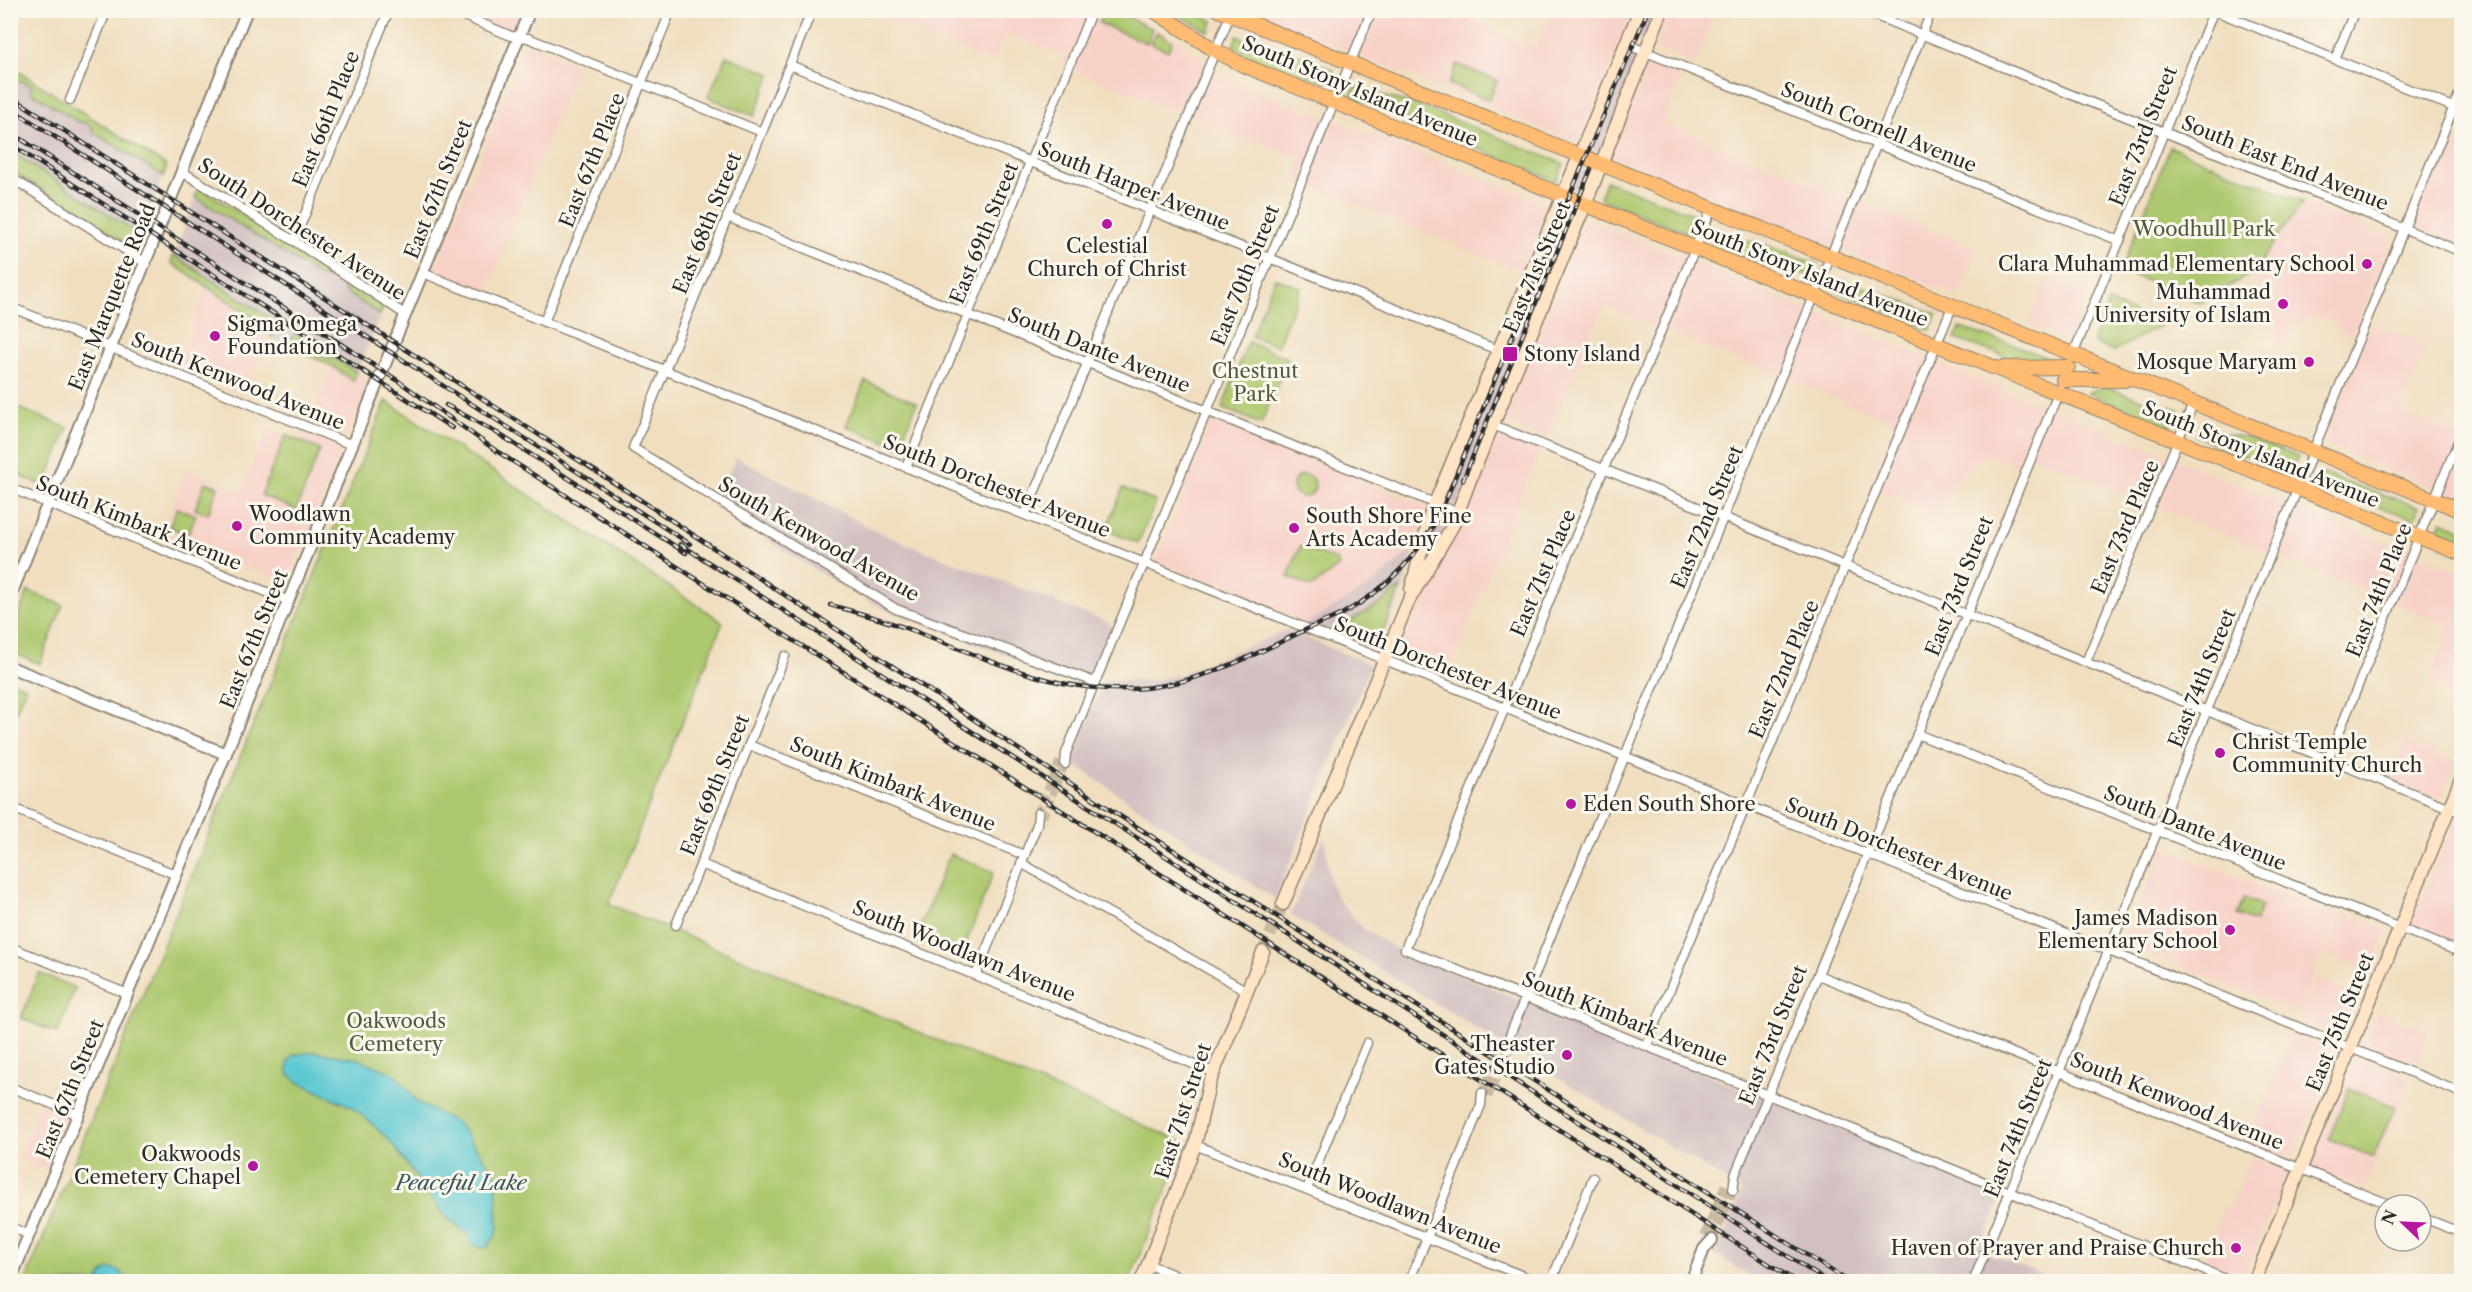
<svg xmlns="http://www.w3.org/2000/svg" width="2472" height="1292" font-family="'Libre Caslon Text',serif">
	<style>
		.built { fill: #f7d1c8 }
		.industrial { fill: #d2bfc0 }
		.green { fill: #adc86e; stroke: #6c7a4c; stroke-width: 1.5 }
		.water { fill: #5bc8d1; stroke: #437a7e; stroke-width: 1.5 }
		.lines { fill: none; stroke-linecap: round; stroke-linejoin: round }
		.minor-tunnel { stroke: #c9baa1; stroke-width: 8; stroke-dasharray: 8 4; stroke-linecap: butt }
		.tertiary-tunnel { stroke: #c9baa1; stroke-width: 10; stroke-dasharray: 10 5; stroke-linecap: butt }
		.secondary-tunnel { stroke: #c9baa1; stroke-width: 12; stroke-dasharray: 12 6; stroke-linecap: butt }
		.minor-casing { stroke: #8e8475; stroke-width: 11 }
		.tertiary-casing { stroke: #8e8475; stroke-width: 14 }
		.secondary-casing { stroke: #8e8475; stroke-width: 15 }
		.trunk-casing { stroke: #8e8475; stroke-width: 16 }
		.minor { stroke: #fff; stroke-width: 8 }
		.tertiary { stroke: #fff; stroke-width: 10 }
		.secondary { stroke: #ffe4c6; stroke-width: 12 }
		.trunk { stroke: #ffbb71; stroke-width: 14 }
		.rail-casing { stroke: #2b2b2b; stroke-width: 4.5 }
		.rail { stroke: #fbf7ec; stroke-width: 2; stroke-dasharray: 7; stroke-linecap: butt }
		.poi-dot { fill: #b5179e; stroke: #fbf7ec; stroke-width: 2 }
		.labels { text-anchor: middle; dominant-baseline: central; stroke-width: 6; stroke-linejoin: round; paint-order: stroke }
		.street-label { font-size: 20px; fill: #2b2b2b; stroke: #fbf7ec }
		.park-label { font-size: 20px; fill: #525a3f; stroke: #fbf7ec }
		.poi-label { font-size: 20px; fill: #2b2b2b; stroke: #fbf7ec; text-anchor: end }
		.water-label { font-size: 21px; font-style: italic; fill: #395a5d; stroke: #fbf7ec }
	</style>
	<rect width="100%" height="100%" fill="#fbf7ec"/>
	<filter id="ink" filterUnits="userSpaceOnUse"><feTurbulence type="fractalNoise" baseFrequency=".0167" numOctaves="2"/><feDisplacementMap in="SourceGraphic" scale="12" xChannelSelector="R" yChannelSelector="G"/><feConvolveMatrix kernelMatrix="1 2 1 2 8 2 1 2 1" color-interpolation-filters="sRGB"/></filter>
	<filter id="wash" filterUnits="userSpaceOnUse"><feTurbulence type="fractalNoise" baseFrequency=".008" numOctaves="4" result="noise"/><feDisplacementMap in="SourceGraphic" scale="24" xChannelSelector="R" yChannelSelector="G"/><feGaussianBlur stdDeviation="1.35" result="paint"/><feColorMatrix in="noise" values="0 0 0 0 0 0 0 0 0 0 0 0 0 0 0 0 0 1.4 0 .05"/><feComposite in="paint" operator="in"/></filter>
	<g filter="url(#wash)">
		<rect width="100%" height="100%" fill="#f0debf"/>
		<!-- built -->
		<g class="built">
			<polygon points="458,11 522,11 513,33"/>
			<polygon points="867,11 1122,11 1163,32 1201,57 1214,74 1551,205 1524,272 1292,179 1299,159 1062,66 1065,56 1006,34 993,63"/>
			<polygon points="1249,11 1446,11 1536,47 1552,11 1633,11 1580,139 1576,142"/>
			<polygon points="1670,11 1707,11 1705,15 1712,18 1695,64 1656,48"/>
			<polygon points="526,43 578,65 487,290 434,269"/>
			<polygon points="1652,61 1682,73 1662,123 1977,248 1958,296 1611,156 1648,64"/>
			<polygon points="2461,142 2461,247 2410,226 2440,156"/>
			<polygon points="2303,202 2393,238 2353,335 2337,328 2334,323 2313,316 2292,327 2284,349 2275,344 2276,324 2273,315 2252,273"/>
			<polygon points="1586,219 2117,436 2461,573 2461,697 2428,683 2450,626 2022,451 2016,466 1990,455 1968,469 1956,481 1939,514 1869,487 1895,422 1604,306 1545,439 1506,423 1503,421 1504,414"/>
			<polygon points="2048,276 2089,293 2071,337 2067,339 2028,324"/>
			<polygon points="207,287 257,320 268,335 243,394 176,367"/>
			<polygon points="2372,323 2427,345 2400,412 2461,437 2461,499 2323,444"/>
			<polygon points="332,366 353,380 357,372 370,381 347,436 309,421"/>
			<polygon points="1213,421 1425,506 1427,508 1415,547 1370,586 1307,623 1156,561 1211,423"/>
			<polygon points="268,428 300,441 304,434 342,449 287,583 162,532 187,470 242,491"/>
			<polygon points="1496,435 1540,451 1446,678 1398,658 1398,653 1423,593 1457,528"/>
			<polygon points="2404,740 2456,762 2440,799 2389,779"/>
			<polygon points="2455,818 2461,820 2461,948 2409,928"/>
			<polygon points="2163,847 2336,917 2297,1013 2124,943"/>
			<polygon points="2342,912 2387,930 2370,970 2325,953"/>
			<polygon points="2315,978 2359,996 2342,1038 2297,1020"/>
			<polygon points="2377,1011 2429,1032 2414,1070 2361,1047"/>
			<polygon points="2292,1034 2337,1052 2292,1160 2247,1142"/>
			<polygon points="2356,1058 2410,1079 2364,1189 2311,1167"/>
			<polygon points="39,1105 68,1116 46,1170 17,1159"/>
			<polygon points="2251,1156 2288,1171 2243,1279 2202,1262 2224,1207 2230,1209"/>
		</g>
		<!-- industrial -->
		<g class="industrial">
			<polygon points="1644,11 1658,11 1646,43 1633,37"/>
			<polygon points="1626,53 1639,58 1602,153 1587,147"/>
			<polygon points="10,69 166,167 138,242 11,160"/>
			<polygon points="1577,169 1593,175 1586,194 1570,187"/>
			<polygon points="198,189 384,307 353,381 332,366 289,348 268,335 257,320 171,263"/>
			<polygon points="1560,208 1577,215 1457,506 1441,498"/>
			<polygon points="736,457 884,535 1112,624 1088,682 1046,670 884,609 838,584 714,507"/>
			<polygon points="1436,512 1451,518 1422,572 1434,514"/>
			<polygon points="1415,547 1403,588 1377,650 1307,623 1370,586"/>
			<polygon points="1287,630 1369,664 1370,667 1275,899 1072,763 1094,702 1096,702 1105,680 1155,680 1179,675"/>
			<polygon points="1324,837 1331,885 1337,898 1363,929 1402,952 2003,1194 1980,1250 2058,1281 1757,1281 1715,1254 1742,1190 1291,915"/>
		</g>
		<!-- green -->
		<g class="green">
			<polygon points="1104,11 1115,11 1152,29 1147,43 1099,23"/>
			<polygon points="1171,11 1192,11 1213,21 1209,32"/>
			<polygon points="1157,32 1172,41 1168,51 1150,43"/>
			<polygon points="1237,36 1250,42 1274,45 1334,70 1327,82 1261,63 1233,46"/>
			<polygon points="726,56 771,74 754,116 708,97"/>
			<polygon points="1457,64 1497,81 1489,100 1449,84"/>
			<polygon points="10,66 167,166 163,176 93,132 92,127 83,122 78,122 31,92 31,86 22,81 16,83 11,79"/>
			<polygon points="1355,86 1385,97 1413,103 1564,164 1556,181 1351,96"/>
			<polygon points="2170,147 2303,202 2252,273 2200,303 2121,270"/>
			<polygon points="10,151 141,235 136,250 11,170"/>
			<polygon points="1606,181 1696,215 1689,233 1600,199"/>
			<polygon points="199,187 381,303 384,307 380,315 345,292 343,284 328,274 321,277 195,197"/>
			<polygon points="1718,230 1743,241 1760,243 1818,265 1813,277 1776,264 1745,258 1712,243"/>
			<polygon points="173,255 278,323 272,337 257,320 171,263"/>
			<polygon points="1275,278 1301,288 1277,346 1251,336"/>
			<polygon points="1842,279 1937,314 1930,330 1835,291"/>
			<polygon points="2109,302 2161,325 2114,351 2095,344 2093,339"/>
			<polygon points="1960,328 2017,346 2056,361 2023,362 1955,339"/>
			<polygon points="295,333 320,349 318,353 329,360 332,357 357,372 353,381 332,366 287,346"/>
			<polygon points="1248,342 1288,358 1261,424 1222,408"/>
			<polygon points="865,381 917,403 899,447 846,426"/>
			<polygon points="2104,386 2143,400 2179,409 2170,426 2087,393"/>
			<polygon points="386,401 723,622 609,904 1186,1143 1129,1281 25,1282"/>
			<polygon points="11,405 68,428 44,486 11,472"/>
			<polygon points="2202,424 2222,433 2250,438 2298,457 2292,470 2223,449 2196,435"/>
			<polygon points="286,435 320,450 296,510 261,495"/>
			<path d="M2323,474l96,33 -4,12c-32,-12 -65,-19 -97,-33z"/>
			<circle cx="1304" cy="486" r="11"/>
			<polygon points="205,482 218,487 208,514 195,509"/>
			<polygon points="1123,488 1156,502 1138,543 1106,530"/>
			<polygon points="177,508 196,515 188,534 169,527"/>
			<polygon points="2442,521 2461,529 2461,540 2437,532"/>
			<polygon points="1300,546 1338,561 1339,566 1312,587 1288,577"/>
			<polygon points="1401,587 1378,642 1341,626 1380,604"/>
			<polygon points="28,591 63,605 40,664 11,652 11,634"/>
			<polygon points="11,681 26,687 11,724"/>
			<polygon points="950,854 994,872 961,956 915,938"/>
			<polygon points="2244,898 2262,906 2255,922 2237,915"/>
			<polygon points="39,973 75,988 57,1033 21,1018"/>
			<polygon points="2349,1088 2395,1107 2373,1157 2329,1139"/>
		</g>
		<!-- water -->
		<g class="water">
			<polygon points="314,1052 359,1059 390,1072 399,1079 418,1103 457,1123 496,1175 498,1231 488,1247 483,1248 473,1245 466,1233 446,1217 389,1140 370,1122 352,1107 300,1083 288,1074 288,1061 294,1055"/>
			<path d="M109,1269c10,0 14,4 18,12h-29l6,-9z"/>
		</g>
	</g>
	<g filter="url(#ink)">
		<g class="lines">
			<!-- minor-tunnel -->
			<g class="minor-tunnel">
				<polyline points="1038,813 1060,760"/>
				<polyline points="1043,817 1065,764"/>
				<polyline points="1482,1093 1501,1046"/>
				<polyline points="1488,1097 1508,1050"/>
			</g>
			<!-- tertiary-tunnel -->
			<g class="tertiary-tunnel">
				<polyline points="1705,1236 1726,1185"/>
				<polyline points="1712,1240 1733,1190"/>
			</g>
			<!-- secondary-tunnel -->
			<polyline class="secondary-tunnel" points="1263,952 1283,904"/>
			<defs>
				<g id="minor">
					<polyline points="450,10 511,36 528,38 762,132"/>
					<polyline points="812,10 633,448 896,609 1095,682"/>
					<polyline points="1861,10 2462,252"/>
					<polyline points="2213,10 2453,107"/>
					<polyline points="1626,44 2120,241"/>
					<polyline points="2335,59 2355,10"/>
					<polyline points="790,65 1500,351"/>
					<polyline points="70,100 107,10"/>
					<polyline points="181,171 294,241 406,315"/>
					<polyline points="10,177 146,263"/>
					<polyline points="1711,210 1405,949 2233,1282"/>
					<polyline points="727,217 1459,513"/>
					<polyline points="294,241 389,10"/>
					<polyline points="423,273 2462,1093"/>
					<polyline points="10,307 352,445"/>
					<polyline points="544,322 671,10"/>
					<polyline points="2072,357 2214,10"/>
					<polyline points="1493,425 2462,813"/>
					<polyline points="906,467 1092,10"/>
					<polyline points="10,488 289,601"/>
					<polyline points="1025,515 1230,15"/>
					<polyline points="2086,662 2193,404"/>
					<polyline points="1917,734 2462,953"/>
					<polyline points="749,745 1024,855"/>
					<polyline points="2328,759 2462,432"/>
					<polyline points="1065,764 1066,753 1372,10"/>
					<polyline points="10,807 177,875"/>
					<polyline points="1021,863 1247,991"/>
					<polyline points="701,864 1213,1072"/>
					<polyline points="676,925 785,656"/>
					<polyline points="10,947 128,994"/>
					<polyline points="976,975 1037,825 1038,813"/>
					<polyline points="1818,975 2391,1205"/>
					<polyline points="1647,1045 1952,307"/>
					<polyline points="1508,1050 1510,1035 1932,10"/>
					<polyline points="10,1087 79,1115"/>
					<polyline points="1195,1145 1538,1282"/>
					<polyline points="1307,1189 1367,1043"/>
					<polyline points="1733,1190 1735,1175 2060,389"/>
					<polyline points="2421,1217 2462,1233"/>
					<polyline points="10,1227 30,1235"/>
					<polyline points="1148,1264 1190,1282"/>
					<polyline points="1409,1282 1481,1105 1482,1093"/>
					<polyline points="1551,1282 1593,1178"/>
					<polyline points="1973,1282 2462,87"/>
				</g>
				<g id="tertiary">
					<polyline points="10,597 247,10"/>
					<polyline points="10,667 226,754"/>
					<polyline points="10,1281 530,10"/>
					<polyline points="1691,1282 1704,1249 1712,1240"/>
				</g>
				<g id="secondary">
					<polyline points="1411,590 1431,513 1640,10"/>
					<polyline points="1283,904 1409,600 1453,525 1473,472 1585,205 1662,10"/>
					<polyline points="1141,1282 1195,1145 1209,1084 1263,952"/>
					<polyline points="2254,1282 2462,777"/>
				</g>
				<g id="trunk">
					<polyline points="1153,10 1216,51 1243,65 1569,198 2462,554"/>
					<polyline points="1219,10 2462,511"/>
					<polyline points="2002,368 2068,367"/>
					<polyline points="2063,380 2125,380"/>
				</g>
			</defs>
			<!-- minor casing -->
			<use href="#minor" class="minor-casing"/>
			<!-- tertiary casing -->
			<use href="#tertiary" class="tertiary-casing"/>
			<!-- secondary casing -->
			<use href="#secondary" class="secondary-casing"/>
			<!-- trunk casing -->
			<use href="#trunk" class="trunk-casing"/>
			<!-- minor -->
			<use href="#minor" class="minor"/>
			<!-- tertiary -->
			<use href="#tertiary" class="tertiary"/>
			<!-- secondary -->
			<use href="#secondary" class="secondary"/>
			<!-- trunk -->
			<use href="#trunk" class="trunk"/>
			<defs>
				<g id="rail">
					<polyline points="10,96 639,499 1123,818 1849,1282"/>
					<polyline points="10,108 690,544"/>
					<polyline points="10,132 397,380 495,450 712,589 984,761 1797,1282"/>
					<polyline points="10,144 452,428"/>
					<polyline points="446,405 497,433 686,553"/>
					<polyline points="1463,480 1591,169"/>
					<polyline points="680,544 1828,1282"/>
					<path d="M830,605c30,8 58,16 87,27 88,34 165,74 262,50 44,-11 86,-32 126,-52 12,-6 25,-10 37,-16 46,-25 79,-61 101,-107l119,-293 86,-204"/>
				</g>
			</defs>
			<!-- rail casing -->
			<use href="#rail" class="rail-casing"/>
			<!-- rail -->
			<use href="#rail" class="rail"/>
		</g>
	</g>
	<!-- markers -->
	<g class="poi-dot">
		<circle cx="1107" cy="224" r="6"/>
		<circle cx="2367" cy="264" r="6"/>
		<circle cx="2283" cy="304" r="6"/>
		<circle cx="215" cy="336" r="6"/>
		<rect x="1502" y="346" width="16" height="16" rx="3"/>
		<circle cx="2309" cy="362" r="6"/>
		<circle cx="237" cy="526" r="6"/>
		<circle cx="1294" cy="528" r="6"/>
		<circle cx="2220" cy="753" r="6"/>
		<circle cx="1571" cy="804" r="6"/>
		<circle cx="2230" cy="930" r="6"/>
		<circle cx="1567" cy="1055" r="6"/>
		<circle cx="253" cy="1166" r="6"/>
		<circle cx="2236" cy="1248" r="6"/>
	</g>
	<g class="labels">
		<!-- street labels -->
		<g class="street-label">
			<text transform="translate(1360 91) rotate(23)">South Stony Island Avenue</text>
			<text transform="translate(326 119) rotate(-68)">East 66th Place</text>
			<text transform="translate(1879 127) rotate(22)">South Cornell Avenue</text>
			<text transform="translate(2143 136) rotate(-68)">East 73rd Street</text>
			<text transform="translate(592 160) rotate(-68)">East 67th Place</text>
			<text transform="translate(2285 163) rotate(22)">South East End Avenue</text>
			<text transform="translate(1134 186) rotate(22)">South Harper Avenue</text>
			<text transform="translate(438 189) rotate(-68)">East 67th Street</text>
			<text transform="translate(707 223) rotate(-68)">East 68th Street</text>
			<text transform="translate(302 229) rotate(33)">South Dorchester Avenue</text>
			<text transform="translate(984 233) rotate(-68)">East 69th Street</text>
			<text transform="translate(1537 267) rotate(-67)">East 71st Street</text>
			<text transform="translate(1810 273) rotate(22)">South Stony Island Avenue</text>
			<text transform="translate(1245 275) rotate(-68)">East 70th Street</text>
			<text transform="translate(112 297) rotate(-68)">East Marquette Road</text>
			<text transform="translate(1099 350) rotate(22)">South Dante Avenue</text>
			<text transform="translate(238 381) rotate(22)">South Kenwood Avenue</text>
			<text transform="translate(2261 454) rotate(22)">South Stony Island Avenue</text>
			<text transform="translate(997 486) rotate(22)">South Dorchester Avenue</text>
			<text transform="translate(1707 517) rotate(-67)">East 72nd Street</text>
			<text transform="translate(139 523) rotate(22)">South Kimbark Avenue</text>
			<text transform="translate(2125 527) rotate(-67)">East 73rd Place</text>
			<text transform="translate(819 539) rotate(30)">South Kenwood Avenue</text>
			<text transform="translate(1543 573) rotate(-67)">East 71st Place</text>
			<text transform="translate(1959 586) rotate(-68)">East 73rd Street</text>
			<text transform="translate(2379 590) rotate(-68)">East 74th Place</text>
			<text transform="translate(254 639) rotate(-68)">East 67th Street</text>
			<text transform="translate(1448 668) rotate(22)">South Dorchester Avenue</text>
			<text transform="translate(1784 669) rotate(-67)">East 72nd Place</text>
			<text transform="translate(2202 678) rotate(-68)">East 74th Street</text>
			<text transform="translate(893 784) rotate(22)">South Kimbark Avenue</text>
			<text transform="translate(715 785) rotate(-68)">East 69th Street</text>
			<text transform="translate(2195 828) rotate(22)">South Dante Avenue</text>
			<text transform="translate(1899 849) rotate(22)">South Dorchester Avenue</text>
			<text transform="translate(964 951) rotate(22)">South Woodlawn Avenue</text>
			<text transform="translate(1625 1019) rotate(22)">South Kimbark Avenue</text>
			<text transform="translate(2340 1022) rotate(-68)">East 75th Street</text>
			<text transform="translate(1773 1035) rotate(-68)">East 73rd Street</text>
			<text transform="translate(70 1089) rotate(-68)">East 67th Street</text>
			<text transform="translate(2177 1101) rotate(22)">South Kenwood Avenue</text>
			<text transform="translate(1183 1111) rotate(-72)">East 71st Street</text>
			<text transform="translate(2018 1128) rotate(-68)">East 74th Street</text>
			<text transform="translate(1390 1203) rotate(22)">South Woodlawn Avenue</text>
		</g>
		<!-- park labels -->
		<g class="park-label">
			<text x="2204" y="229">Woodhull Park</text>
			<text x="1255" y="371">Chestnut<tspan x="1255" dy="23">Park</tspan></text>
			<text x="396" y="1021">Oakwoods<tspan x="396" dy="23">Cemetery</tspan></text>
		</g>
		<!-- poi labels -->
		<g class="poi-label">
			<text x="1107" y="246" text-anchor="middle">Celestial<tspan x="1107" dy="23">Church of Christ</tspan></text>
			<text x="2355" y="264">Clara Muhammad Elementary School</text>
			<text x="2271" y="292">Muhammad<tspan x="2271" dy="23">University of Islam</tspan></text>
			<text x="227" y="324" text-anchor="start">Sigma Omega<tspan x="227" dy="23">Foundation</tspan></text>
			<text x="1524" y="354" text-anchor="start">Stony Island</text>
			<text x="2297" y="362">Mosque Maryam</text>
			<text x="249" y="514" text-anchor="start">Woodlawn<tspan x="249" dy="23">Community Academy</tspan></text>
			<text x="1306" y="516" text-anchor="start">South Shore Fine<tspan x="1306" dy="23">Arts Academy</tspan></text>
			<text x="2232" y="742" text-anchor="start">Christ Temple<tspan x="2232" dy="23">Community Church</tspan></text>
			<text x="1583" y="804" text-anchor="start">Eden South Shore</text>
			<text x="2218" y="918">James Madison<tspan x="2218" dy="23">Elementary School</tspan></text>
			<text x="1555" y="1044">Theaster<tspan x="1555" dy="23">Gates Studio</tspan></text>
			<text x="241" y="1154">Oakwoods<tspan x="241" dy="23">Cemetery Chapel</tspan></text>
			<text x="2224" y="1248">Haven of Prayer and Praise Church</text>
		</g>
		<!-- water labels -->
		<g class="water-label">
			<text x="461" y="1182">Peaceful Lake</text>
		</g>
	</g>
	<!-- margin -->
	<rect width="2472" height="1292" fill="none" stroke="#fbf7ec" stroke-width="36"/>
	<!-- north arrow -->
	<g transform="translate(2403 1223) rotate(293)"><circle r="28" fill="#fbf7ec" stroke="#a8a59f" stroke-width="1.5"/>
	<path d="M0-4.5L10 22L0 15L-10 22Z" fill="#b5179e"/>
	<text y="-9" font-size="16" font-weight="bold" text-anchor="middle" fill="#2b2b2b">N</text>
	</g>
</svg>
